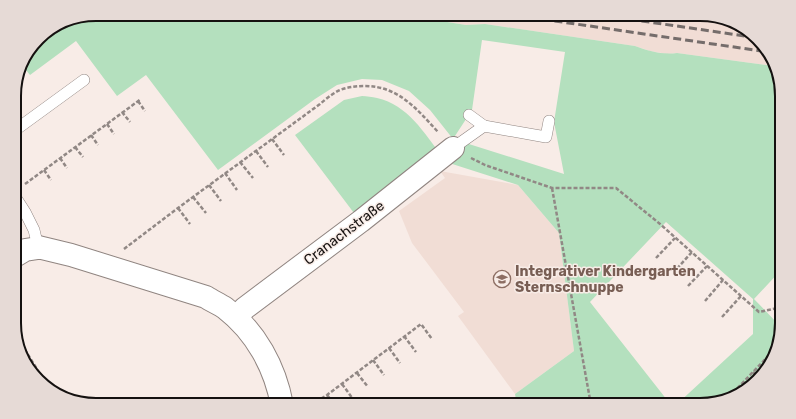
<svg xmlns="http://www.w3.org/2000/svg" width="796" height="419" font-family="Rubik,sans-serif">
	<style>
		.built { fill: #f1ddd5 }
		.green { fill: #b4e0be; fill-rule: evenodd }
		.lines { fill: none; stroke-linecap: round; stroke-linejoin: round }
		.service-casing { stroke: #908581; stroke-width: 12 }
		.minor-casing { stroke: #908581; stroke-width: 24 }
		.path { stroke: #918885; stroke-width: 2.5; stroke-dasharray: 4 2; stroke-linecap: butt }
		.service { stroke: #fff; stroke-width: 11 }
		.minor { stroke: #fff; stroke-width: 22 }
		.rail { stroke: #756d6b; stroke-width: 3; stroke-dasharray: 8 4; stroke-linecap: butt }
		.labels { text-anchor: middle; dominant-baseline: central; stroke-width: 3; stroke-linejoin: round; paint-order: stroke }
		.street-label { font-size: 14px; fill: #151110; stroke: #f8ece7 }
		.education-label { font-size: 14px; font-weight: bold; fill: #785e54; stroke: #f8ece7; text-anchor: start }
		.rim { fill: none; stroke: #151110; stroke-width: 2 }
	</style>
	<rect width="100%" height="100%" fill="#f8ece7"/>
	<!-- built -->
	<g class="built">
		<polygon points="404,14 676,14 735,22 736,23 768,50 774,66 677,53 667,54 650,51 635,46 485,24 466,25 410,16"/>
		<polygon points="440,171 518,185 559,233 574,351 515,394 458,316 464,312 412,243 399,211 445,178"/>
	</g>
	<!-- green -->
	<g class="green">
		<path d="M96,14h308l6,2 56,9 19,-1 150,22c14,5 27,9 42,7l97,13 7,20 1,183 -28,30 27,28 -8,32 -11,13 -21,21 -36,12h-29l77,-71v-35l-87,-77 -76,80 81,103h-154l-2,-11 59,-43 -15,-118 -41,-48 -72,-23 7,-23 -23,-29 -21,-19 -27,-11 -20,-1 -25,6 -22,14 -97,71 -72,-95 -29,21 -41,-55 -46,34 -9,-11 1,-4 20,-25 23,-15zM482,40l83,12 -11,70 10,52 -111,-35 19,-29z"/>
		<polygon points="676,14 700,14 735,22"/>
		<path d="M362,96c5,0 10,1 15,2 31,7 47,35 65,58l-85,61 -62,-82 49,-35z"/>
	</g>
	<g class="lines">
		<defs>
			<g id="service">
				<polyline points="469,115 484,126"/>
				<polyline points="14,131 84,80"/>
				<polyline points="453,148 484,126 546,137 549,121"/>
				<polyline points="14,195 25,212 34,230 38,247"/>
			</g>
			<g id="minor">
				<path d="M15,256l10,-6 13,-2v-1l33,8 135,42c6,4 13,7 19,11 31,24 50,59 57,97"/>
				<polyline points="236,317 245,308 361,221 453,148"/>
			</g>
		</defs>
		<!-- service casing -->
		<use href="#service" class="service-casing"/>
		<!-- minor casing -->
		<use href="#minor" class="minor-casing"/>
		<!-- path -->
		<g class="path">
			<polyline points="138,101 145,111"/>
			<polyline points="122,112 130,122"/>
			<polyline points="107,124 114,134"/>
			<polyline points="91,135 98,145"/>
			<polyline points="272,139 284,155"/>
			<polyline points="75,147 83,157"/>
			<polyline points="256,151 268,167"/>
			<polyline points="60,158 67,168"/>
			<polyline points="471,158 485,165 552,188 616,188 660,224 759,312 782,307"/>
			<polyline points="240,162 253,178"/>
			<polyline points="44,170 51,180"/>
			<polyline points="225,173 237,190"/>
			<polyline points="25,184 141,99"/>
			<polyline points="209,185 221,201"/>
			<polyline points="552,188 591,405"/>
			<polyline points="193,197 206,213"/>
			<polyline points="178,208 190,224"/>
			<path d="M124,249l54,-41 142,-104c6,-5 13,-11 20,-14 8,-3 16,-4 25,-4 33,0 52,23 73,46"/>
			<polyline points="656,258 675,238"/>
			<polyline points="673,273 692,252"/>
			<polyline points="688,286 707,266"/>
			<polyline points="705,301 723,280"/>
			<polyline points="722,317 741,296"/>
			<polyline points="15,334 47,385"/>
			<polyline points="404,336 416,352"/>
			<polyline points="389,348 400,363"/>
			<polyline points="767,357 772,361"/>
			<polyline points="373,360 384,375"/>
			<polyline points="753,372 758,377"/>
			<polyline points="357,373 368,387"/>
			<polyline points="342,384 353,399"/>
			<polyline points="740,386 745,391"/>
			<polyline points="327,395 335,405"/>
			<polyline points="729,397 776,348"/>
			<polyline points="311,405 327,395 421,324 432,339"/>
		</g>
		<!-- service -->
		<use href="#service" class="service"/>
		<!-- minor -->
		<use href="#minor" class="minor"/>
		<!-- rail -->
		<g class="rail">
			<polyline points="507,14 768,52"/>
			<polyline points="594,14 752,37"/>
		</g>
	</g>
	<!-- icons -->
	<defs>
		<symbol id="school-ring" viewBox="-11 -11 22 22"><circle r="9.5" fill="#f8ece7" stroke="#8d6e63" stroke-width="1.5"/><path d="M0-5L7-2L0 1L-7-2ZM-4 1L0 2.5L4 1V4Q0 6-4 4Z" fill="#8d6e63"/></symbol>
	</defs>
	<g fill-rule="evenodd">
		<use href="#school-ring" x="492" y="269" width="20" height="20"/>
	</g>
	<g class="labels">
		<!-- street labels -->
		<g class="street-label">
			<text transform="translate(344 233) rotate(-37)">Cranachstraße</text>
		</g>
		<!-- education labels -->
		<g class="education-label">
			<text x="515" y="271">Integrativer Kindergarten<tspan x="515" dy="16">Sternschnuppe</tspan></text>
		</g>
	</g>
	<!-- crop -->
	<path d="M0 0H796V419H0ZM96 21H700A75 75 0 0 1 775 96V323A75 75 0 0 1 700 398H96A75 75 0 0 1 21 323V96A75 75 0 0 1 96 21Z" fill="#e6dad6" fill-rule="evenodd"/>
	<path class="rim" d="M96 21H700A75 75 0 0 1 775 96V323A75 75 0 0 1 700 398H96A75 75 0 0 1 21 323V96A75 75 0 0 1 96 21Z"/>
</svg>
